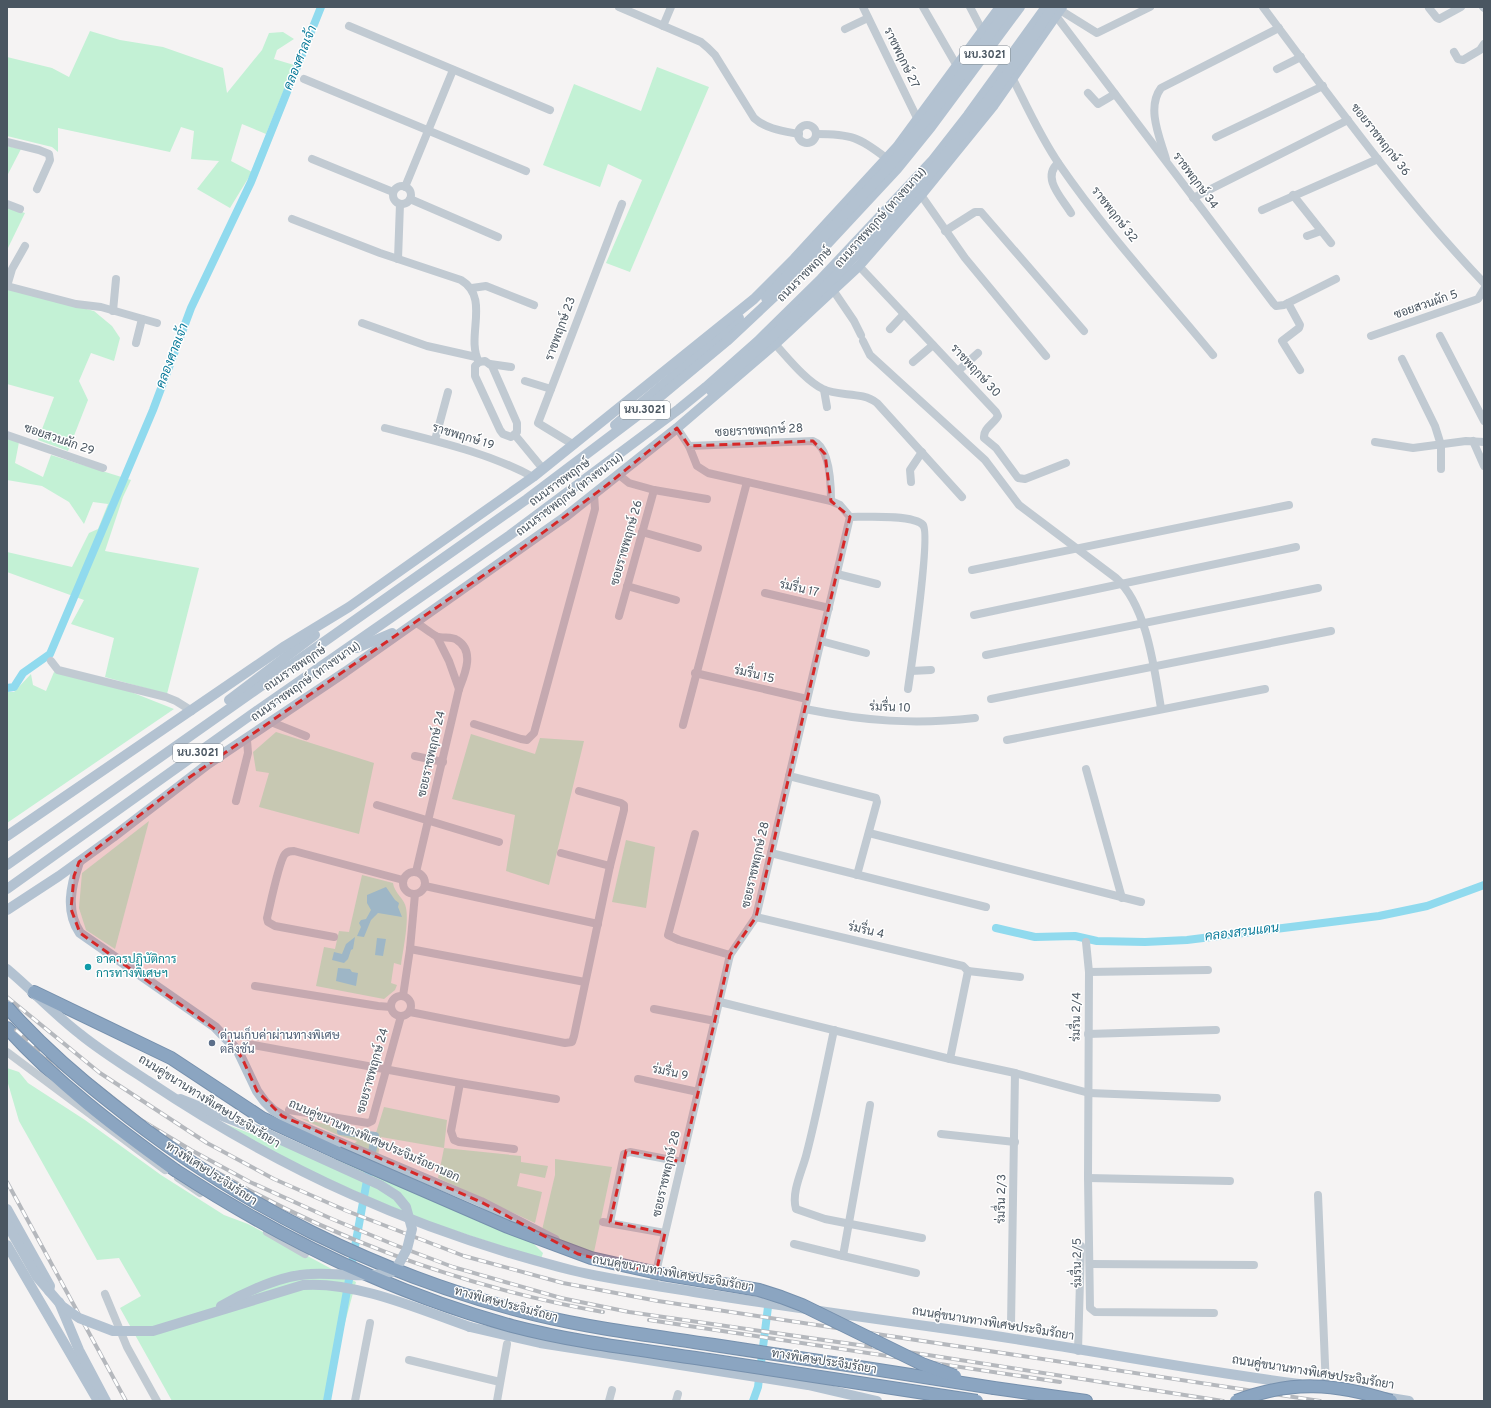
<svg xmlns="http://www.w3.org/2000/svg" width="1491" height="1408" font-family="Overpass,Sarabun,sans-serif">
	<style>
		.green { fill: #c3f1d5 }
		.water { fill: #90daee }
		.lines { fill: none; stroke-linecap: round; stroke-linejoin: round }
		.canal { stroke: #90daee; stroke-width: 8 }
		.highway-casing { stroke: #7690ad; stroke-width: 14 }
		.minor { stroke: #c1cad2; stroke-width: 8 }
		.major { stroke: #b3c2d1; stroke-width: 10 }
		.highway { stroke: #8ba5c1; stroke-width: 12 }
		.rail-casing { stroke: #b5b8bd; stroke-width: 4 }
		.rail { stroke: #fff; stroke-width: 2.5; stroke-dasharray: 8; stroke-linecap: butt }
		.highway-bridge-casing { stroke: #7690ad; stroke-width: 14; stroke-linecap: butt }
		.major-bridge { stroke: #b3c2d1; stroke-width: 10 }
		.highway-bridge { stroke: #8ba5c1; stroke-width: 12 }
		.marked { fill: #d62828; fill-opacity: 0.2; stroke: #d62828; stroke-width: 3; stroke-dasharray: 8 5; stroke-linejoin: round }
		.culture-dot { fill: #0f9aa8; stroke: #fff; stroke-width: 1.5 }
		.service-dot { fill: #5c6f8a; stroke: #fff; stroke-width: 1.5 }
		.labels { text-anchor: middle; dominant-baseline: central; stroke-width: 3; stroke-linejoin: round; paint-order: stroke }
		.shield { fill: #fff; stroke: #808990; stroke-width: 1 }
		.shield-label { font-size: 11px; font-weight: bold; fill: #4a5661 }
		.street-label { font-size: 12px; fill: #4a5661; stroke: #fff }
		.culture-label { font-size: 12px; fill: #0d838f; stroke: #fff; text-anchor: start }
		.service-label { font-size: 12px; fill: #4e5e75; stroke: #fff; text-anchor: start }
		.water-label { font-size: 13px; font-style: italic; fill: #0c7c9b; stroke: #fff }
	</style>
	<rect width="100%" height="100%" fill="#f5f3f3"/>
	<!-- green -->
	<g class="green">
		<polygon points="90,31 120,40 163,47 223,68 227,93 262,50 269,33 283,32 294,39 277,50 274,59 294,65 266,134 242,124 231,161 252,172 230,208 197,189 219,161 191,159 194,131 181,127 170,152 58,128 58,152 52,147 7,136 7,57 52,68 69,77"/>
		<polygon points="657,67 709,87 630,272 606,263 642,180 608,164 600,187 543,165 574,84 641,111"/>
		<polygon points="7,146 21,149 7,176"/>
		<polygon points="7,207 25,213 7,250"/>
		<polygon points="7,288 94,311 112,326 120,338 114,361 91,353 79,381 88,400 68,451 38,440 54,397 7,384"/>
		<polygon points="7,438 19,442 15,463 43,477 51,455 131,480 123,497 105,551 199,568 167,694 105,677 114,638 71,624 84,600 7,572 7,552 72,567 89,533 98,529 108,504 93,502 84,524 69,502 42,486 7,480"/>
		<polygon points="54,672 121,688 174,709 7,823 7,692 14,692 31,674 33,685 46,691"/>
		<polygon points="276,732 374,763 359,834 259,807 269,773 256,771 253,752"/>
		<polygon points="471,734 535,754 540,738 584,741 549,885 506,871 515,815 452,799"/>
		<polygon points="149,821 115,949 86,930 79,908 82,873"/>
		<polygon points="626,840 655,847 646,908 612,902"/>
		<path d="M362,875l31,8c1,10 12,16 13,25 3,14 -3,42 -5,57l-7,-2 -3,20 6,2 -2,5 -11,9 -68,-13 8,-39 11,2 4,-18 10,1z"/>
		<polygon points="7,1068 19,1072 28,1083 85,1120 161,1175 224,1215 248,1224 356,1282 340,1341 328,1401 172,1401 120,1308 141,1296 119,1258 97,1260 19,1121 7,1080"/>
		<polygon points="384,1107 447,1120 444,1148 521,1156 521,1162 548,1166 545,1178 520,1173 517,1186 542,1192 535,1223 438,1178 444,1148 381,1137 377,1162 525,1229 532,1242 543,1253 541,1259 429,1222 368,1197 291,1162 220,1122 273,1142 276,1134 337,1160 357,1141 338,1135 300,1118 375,1136"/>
		<path d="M555,1159l57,8 -18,85c-17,1 -37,-14 -52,-22l13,-55z"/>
	</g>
	<!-- water -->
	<g class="water">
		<polygon points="386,887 395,900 399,903 398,907 402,917 378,913 371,920 364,937 357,936 361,927 359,923 361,920 366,919 371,910 367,903 367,895"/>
		<polygon points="355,937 353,949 351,950 348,959 344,963 332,960 334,952 342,954 346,944"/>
		<polygon points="377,938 386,939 383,956 375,955"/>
		<polygon points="338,968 350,969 352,972 358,973 356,986 336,981"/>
	</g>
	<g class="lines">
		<!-- canal -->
		<g class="canal">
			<polyline points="7,688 14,687 23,673 50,654 153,410 191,308 251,182 321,7"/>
			<polyline points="996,928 1035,937 1075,936 1097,941 1145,942 1187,940 1379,916 1427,906 1484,885"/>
			<polyline points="327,1401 375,1136 341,1131"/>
			<polyline points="753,1401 758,1387 769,1299"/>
		</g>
		<defs>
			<g id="highway">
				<polyline points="34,992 171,1058 262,1118 338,1153"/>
				<path d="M7,1028c50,55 108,99 168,142"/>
				<polyline points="994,1388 1086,1401"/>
			</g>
		</defs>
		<!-- highway casing -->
		<use href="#highway" class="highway-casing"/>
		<!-- minor -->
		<g class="minor">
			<path d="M619,7l82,35 7,6 7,7 39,63c12,11 29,13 45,16"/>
			<polyline points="863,7 918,120"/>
			<polyline points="923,7 957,66"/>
			<polyline points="970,7 983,32"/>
			<path d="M1263,7c70,94 140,191 221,276"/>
			<polyline points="1483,7 1484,8"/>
			<polyline points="1429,8 1437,18 1439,19 1461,7"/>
			<polyline points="1060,10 1097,33 1150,7"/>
			<polyline points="1056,16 1274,304 1276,306 1284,305 1336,279"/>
			<polyline points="349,26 550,110"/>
			<polyline points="663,26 671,7"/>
			<polyline points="845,29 868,18"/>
			<polyline points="1454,52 1458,59 1463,60 1480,50 1484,44"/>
			<polyline points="1277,69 1301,57"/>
			<polyline points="304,79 526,171"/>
			<path d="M1013,79c14,28 28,59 46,85 46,67 102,128 154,191"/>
			<polyline points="1088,93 1098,104 1115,94"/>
			<circle cx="807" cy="134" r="9"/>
			<path d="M816,134c35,0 43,3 70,24"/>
			<polyline points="1216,137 1323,86"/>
			<polyline points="7,142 39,150 49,154 50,160 37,189"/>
			<polyline points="312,159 393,192"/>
			<path d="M1166,159c-6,-21 -20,-51 -5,-71l118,-60"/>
			<path d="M1058,163c-17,15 4,35 13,50"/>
			<circle cx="402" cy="195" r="9"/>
			<polyline points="405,187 453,70"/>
			<polyline points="921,195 965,258 1046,356"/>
			<polyline points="1293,195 1331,243"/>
			<polyline points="1193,198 1348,120"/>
			<polyline points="410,199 498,237"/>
			<polyline points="7,204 20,209"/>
			<polyline points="1262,210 1378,159"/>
			<path d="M292,219l88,34 81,27c30,18 4,57 18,82"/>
			<polyline points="945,231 975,212 981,212 1084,331"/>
			<polyline points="1307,236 1321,231"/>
			<polyline points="398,259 400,204"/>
			<path d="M859,266l137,146 2,4c-4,8 -15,12 -14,22l12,10 22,30 7,1 41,-16"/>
			<polyline points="7,286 76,304 101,307 157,323"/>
			<polyline points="7,286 12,269 25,246"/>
			<polyline points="472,288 486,286 534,305"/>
			<polyline points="833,290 854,321 861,335"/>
			<polyline points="1288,303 1300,325 1299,328 1282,341 1300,370"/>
			<polyline points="113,311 116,279"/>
			<polyline points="362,323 427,346 476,357"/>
			<polyline points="890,329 904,314"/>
			<polyline points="1371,336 1478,299 1484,289"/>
			<polyline points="1440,336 1484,421"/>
			<path d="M863,341l7,14 115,105 34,45 97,73c31,28 38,90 45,130"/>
			<polyline points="136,343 142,319"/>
			<path d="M775,344c13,14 31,37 48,45 16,8 39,2 54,14l85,94"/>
			<polyline points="1402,359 1435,426 1441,445 1441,469"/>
			<polygon points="485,361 492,366 517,423 517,432 511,437 503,434 500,430 475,376 475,366 479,362"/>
			<polyline points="913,362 933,345"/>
			<polyline points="490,364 511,367"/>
			<polyline points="958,371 978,353"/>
			<polyline points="525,381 551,389"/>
			<polyline points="824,390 827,407"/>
			<path d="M385,428c50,13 102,24 148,49"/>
			<polyline points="677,428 689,446"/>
			<polyline points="7,435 103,468"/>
			<polyline points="515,435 543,469"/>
			<polyline points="435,440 448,392"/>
			<path d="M813,441c17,6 18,44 18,60l-123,-28 -11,-7 -8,-20z"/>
			<polyline points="1473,441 1484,466"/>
			<polyline points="1375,442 1413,448 1466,441 1484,442"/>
			<polyline points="574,445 538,423 622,204"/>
			<polyline points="619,475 629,483 654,490 619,616"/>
			<polyline points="911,482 910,470 922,452"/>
			<polyline points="654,490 707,499"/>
			<path d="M850,517c15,0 63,-3 73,8 8,9 -12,143 -15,164"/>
			<polyline points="642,532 698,548"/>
			<polyline points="972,570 1289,505"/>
			<polyline points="837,574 877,584"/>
			<polyline points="627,586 676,600"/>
			<polyline points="765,593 829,608"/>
			<polyline points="974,615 1296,547"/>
			<path d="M415,622c7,4 14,10 21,14 6,3 15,0 21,4 18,11 8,34 2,49l-43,183"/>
			<polyline points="437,637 449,661 459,689"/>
			<polyline points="821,641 866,653"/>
			<polyline points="986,655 1318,588"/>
			<polyline points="51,661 58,670 166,697 176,701 192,711"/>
			<polyline points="911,671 931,670"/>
			<polyline points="695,673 807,699"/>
			<polyline points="991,699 1331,631"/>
			<path d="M805,709c60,12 109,16 170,9"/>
			<polyline points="271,722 306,736"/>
			<polyline points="474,724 521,739 527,740 534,733 595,509 594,494"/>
			<polyline points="683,725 747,482"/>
			<polyline points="1007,740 1265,689"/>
			<polyline points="415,756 443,762"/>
			<polyline points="1086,769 1122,898"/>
			<polyline points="789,776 876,798 877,802 857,875"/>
			<polyline points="236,801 248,753 247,740"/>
			<polyline points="377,805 499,842"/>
			<polyline points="869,833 1141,902"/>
			<polyline points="695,834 668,935 679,940 730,955"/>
			<polyline points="561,853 610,866"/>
			<polyline points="771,853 986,907"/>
			<circle cx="414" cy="883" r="11"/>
			<polyline points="425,886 598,924"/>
			<polyline points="756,917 963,966 968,971"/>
			<path d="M334,937l-59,-11 -7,-4 -1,-4c3,-12 12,-57 18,-64 3,-3 5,-3 9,-3l109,29"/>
			<polyline points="1086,942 1089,972 1088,1178 1090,1308 1095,1312 1214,1313"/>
			<polyline points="410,949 585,982"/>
			<polyline points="968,971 1020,977"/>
			<polyline points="1089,972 1208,970"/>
			<polyline points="255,986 378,1006 391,1007"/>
			<polyline points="403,996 410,949 415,894"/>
			<circle cx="401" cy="1006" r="10"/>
			<polyline points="720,1002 950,1059 1015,1073 1089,1093 1217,1098"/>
			<polyline points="654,1009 715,1021"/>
			<polyline points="410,1012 565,1043 572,1042 574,1036 610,866 624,810 624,805 621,803 579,791"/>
			<path d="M834,1030c-9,42 -17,84 -28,126 -4,15 -15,37 -10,53l29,10 97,19"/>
			<polyline points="1088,1034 1216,1030"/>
			<polyline points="248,1044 460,1083 556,1099"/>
			<polyline points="7,1052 165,1170"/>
			<polyline points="950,1059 968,971"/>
			<polyline points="638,1079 698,1092"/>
			<polyline points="460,1083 451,1131 454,1140 459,1142 514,1149"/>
			<polyline points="289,1110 368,1123 372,1121 401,1016"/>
			<polyline points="941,1134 1015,1142"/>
			<polyline points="178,1178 200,1193"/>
			<polyline points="1088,1178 1230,1181"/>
			<polyline points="1318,1195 1326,1388"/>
			<polyline points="603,1222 665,1233"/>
			<polyline points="610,1222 624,1154 630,1152 682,1162"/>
			<polyline points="267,1232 305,1254"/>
			<polyline points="794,1244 843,1256 870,1105"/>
			<polyline points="843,1256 916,1273"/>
			<polyline points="1090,1264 1254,1265"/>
			<polyline points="653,1285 730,955 756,917 850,517 840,505 831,501"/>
			<polyline points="105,1294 127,1347 157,1401"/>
			<polyline points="1011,1325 1015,1073"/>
			<polyline points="1078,1351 1081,1246"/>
			<polyline points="409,1360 500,1382"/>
			<polyline points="355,1401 370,1323"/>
			<polyline points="497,1401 507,1344"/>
			<polyline points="609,1401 612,1390"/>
			<polyline points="676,1401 678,1394"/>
		</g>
		<!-- major -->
		<g class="major">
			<polyline points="615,425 721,336 739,318"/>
			<polyline points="357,648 392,633"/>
			<polyline points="229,700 315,635"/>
			<polyline points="7,836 285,646 349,607 533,477 754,299 794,259 897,147 1000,7"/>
			<path d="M79,862c-8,24 -14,49 1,71l135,94 23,24 19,40 8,11 8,8 21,13 187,79 74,38"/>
			<polyline points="7,865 527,499 637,416 727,341 805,268 897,169 931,127 1020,7"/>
			<polyline points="7,889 248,717 510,535 679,409 706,387 758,341 821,279 932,161 968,115 1046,7"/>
			<polyline points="7,910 59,876 113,837 208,764 345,672 565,517 677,428 775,344 859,266 921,195 994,105 1062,7"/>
			<path d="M7,969c25,21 47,45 73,65 21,17 45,32 68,47 133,89 268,150 423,189 40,10 82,15 123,22 87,14 174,26 261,38 115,16 229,39 344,54"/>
			<polyline points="180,1099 270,1135"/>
			<polyline points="7,1209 50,1286 49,1291"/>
			<polyline points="7,1245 98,1401"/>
			<polyline points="59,1302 79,1350 106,1401"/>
			<polyline points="470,1327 540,1343 808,1385 877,1401"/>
			<polyline points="1384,1397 1409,1401"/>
		</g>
		<!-- highway -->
		<use href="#highway" class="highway"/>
		<defs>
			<g id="rail">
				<polyline points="7,997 100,1073 207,1143 274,1179 347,1211 464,1256 563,1283 658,1301 1320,1401"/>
				<polyline points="7,1014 141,1120 191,1150 250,1182 332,1219 395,1245 453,1267 561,1298 629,1312 928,1355 1223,1401"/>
				<polyline points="16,1030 57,1065 117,1108"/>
				<path d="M185,1153c127,79 271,133 418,159"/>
				<polyline points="7,1182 126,1401"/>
				<polyline points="649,1320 1060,1382"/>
			</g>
		</defs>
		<!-- rail casing -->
		<use href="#rail" class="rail-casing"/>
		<!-- rail -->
		<use href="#rail" class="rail"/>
		<defs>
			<g id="highway-bridge">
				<path d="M7,1007c32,36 67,67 104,96 125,101 270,174 426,212 58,14 118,21 177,30 93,14 187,28 280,43"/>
				<polyline points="338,1153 508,1227 591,1258 662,1274 759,1290 781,1297 802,1305 922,1364 955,1376"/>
				<path d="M175,1170c104,68 217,123 337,156 65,17 131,24 197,34 89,14 179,27 268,41"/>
				<path d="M1236,1401c55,-21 99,-18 155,0"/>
			</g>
		</defs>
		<!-- highway-bridge casing -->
		<use href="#highway-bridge" class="highway-bridge-casing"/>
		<!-- major-bridge -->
		<g class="major-bridge">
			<polyline points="766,298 889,167 956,82 1009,7"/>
			<path d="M711,391c33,-29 66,-59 98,-89 92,-88 175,-188 244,-295"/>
			<path d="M7,1224l30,53 25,29 17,12 34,13h40l150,-46c53,-4 118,25 167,42"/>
			<path d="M221,1306c24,-14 61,-31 89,-32 29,-2 57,6 85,-3l12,-22 5,-20 -6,-22 -9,-11 -17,-11 -110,-50"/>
		</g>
		<!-- highway-bridge -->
		<use href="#highway-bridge" class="highway-bridge"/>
	</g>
	<!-- marked area -->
	<path class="marked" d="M677,428l12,18 124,-5 12,13 6,47 19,16 -94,400 -26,38 -48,207 -56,-11 -16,71 55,11 -9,40 -78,-19 -97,-52 -199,-86 -25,-25 -15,-33 -16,-21 -146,-104 -9,-24 3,-33 5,-14 105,-81 326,-224 97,-72z"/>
	<!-- markers -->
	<circle class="culture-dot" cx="88" cy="967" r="4"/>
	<circle class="service-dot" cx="212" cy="1043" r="4"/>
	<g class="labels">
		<!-- shield labels -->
		<g class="shield">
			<rect x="960" y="46" width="50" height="18" rx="3"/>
			<rect x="620" y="401" width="50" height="18" rx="3"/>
			<rect x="173" y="744" width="50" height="18" rx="3"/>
		</g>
		<g class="shield-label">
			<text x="985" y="55">นบ.3021</text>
			<text x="645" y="410">นบ.3021</text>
			<text x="198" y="753">นบ.3021</text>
		</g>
		<!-- street labels -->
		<g class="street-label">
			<text transform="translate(901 58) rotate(64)">ราชพฤกษ์ 27</text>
			<text transform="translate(1380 140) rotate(52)">ซอยราชพฤกษ์ 36</text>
			<text transform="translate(1195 181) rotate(53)">ราชพฤกษ์ 34</text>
			<text transform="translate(1114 215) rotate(52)">ราชพฤกษ์ 32</text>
			<text transform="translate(881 218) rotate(-48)">ถนนราชพฤกษ์ (ทางขนาน)</text>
			<text transform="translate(805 275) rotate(-45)">ถนนราชพฤกษ์</text>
			<text transform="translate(1426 305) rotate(-19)">ซอยสวนผัก 5</text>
			<text transform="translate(561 329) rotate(-70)">ราชพฤกษ์ 23</text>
			<text transform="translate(975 371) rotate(47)">ราชพฤกษ์ 30</text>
			<text transform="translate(759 431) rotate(-3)">ซอยราชพฤกษ์ 28</text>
			<text transform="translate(463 437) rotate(17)">ราชพฤกษ์ 19</text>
			<text transform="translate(59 440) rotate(19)">ซอยสวนผัก 29</text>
			<text transform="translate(560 483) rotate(-36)">ถนนราชพฤกษ์</text>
			<text transform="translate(570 495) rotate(-37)">ถนนราชพฤกษ์ (ทางขนาน)</text>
			<text transform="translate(627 543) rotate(-74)">ซอยราชพฤกษ์ 26</text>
			<text transform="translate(799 589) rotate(13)">ร่มรื่น 17</text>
			<text transform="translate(295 669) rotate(-34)">ถนนราชพฤกษ์</text>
			<text transform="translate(754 675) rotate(13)">ร่มรื่น 15</text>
			<text transform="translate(306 682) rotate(-35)">ถนนราชพฤกษ์ (ทางขนาน)</text>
			<text transform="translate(890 708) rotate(2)">ร่มรื่น 10</text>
			<text transform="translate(432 754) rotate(-77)">ซอยราชพฤกษ์ 24</text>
			<text transform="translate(756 865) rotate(-77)">ซอยราชพฤกษ์ 28</text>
			<text transform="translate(866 931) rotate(13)">ร่มรื่น 4</text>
			<text transform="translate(1077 1017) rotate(-89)">ร่มรื่น 2/4</text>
			<text transform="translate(373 1071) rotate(-74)">ซอยราชพฤกษ์ 24</text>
			<text transform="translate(670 1073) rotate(12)">ร่มรื่น 9</text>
			<text transform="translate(209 1102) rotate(32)">ถนนคู่ขนานทางพิเศษประจิมรัถยา</text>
			<text transform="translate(374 1141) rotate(24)">ถนนคู่ขนานทางพิเศษประจิมรัถยานอก</text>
			<text transform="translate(211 1174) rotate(33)">ทางพิเศษประจิมรัถยา</text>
			<text transform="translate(667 1174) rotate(-77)">ซอยราชพฤกษ์ 28</text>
			<text transform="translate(1002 1199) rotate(-89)">ร่มรื่น 2/3</text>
			<text transform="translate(1078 1263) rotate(-91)">ร่มรื่น 2/5</text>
			<text transform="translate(673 1274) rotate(10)">ถนนคู่ขนานทางพิเศษประจิมรัถยา</text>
			<text transform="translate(506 1305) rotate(15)">ทางพิเศษประจิมรัถยา</text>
			<text transform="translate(993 1324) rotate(9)">ถนนคู่ขนานทางพิเศษประจิมรัถยา</text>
			<text transform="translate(824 1362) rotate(9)">ทางพิเศษประจิมรัถยา</text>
			<text transform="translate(1313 1373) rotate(9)">ถนนคู่ขนานทางพิเศษประจิมรัถยา</text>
		</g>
		<!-- culture labels -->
		<g class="culture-label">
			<text x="96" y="960">อาคารปฏิบัติการ<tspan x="96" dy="14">การทางพิเศษฯ</tspan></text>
		</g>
		<!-- service labels -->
		<g class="service-label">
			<text x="220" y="1036">ด่านเก็บค่าผ่านทางพิเศษ<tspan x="220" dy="14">ตลิ่งชัน</tspan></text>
		</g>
		<!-- water labels -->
		<g class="water-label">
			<text transform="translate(301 58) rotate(-68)">คลองศาลเจ้า</text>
			<text transform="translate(173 356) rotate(-69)">คลองศาลเจ้า</text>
			<text transform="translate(1242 933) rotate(-7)">คลองสวนแดน</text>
		</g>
	</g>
	<!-- border -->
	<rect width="1491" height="1408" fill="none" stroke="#4a5661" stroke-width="16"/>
</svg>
